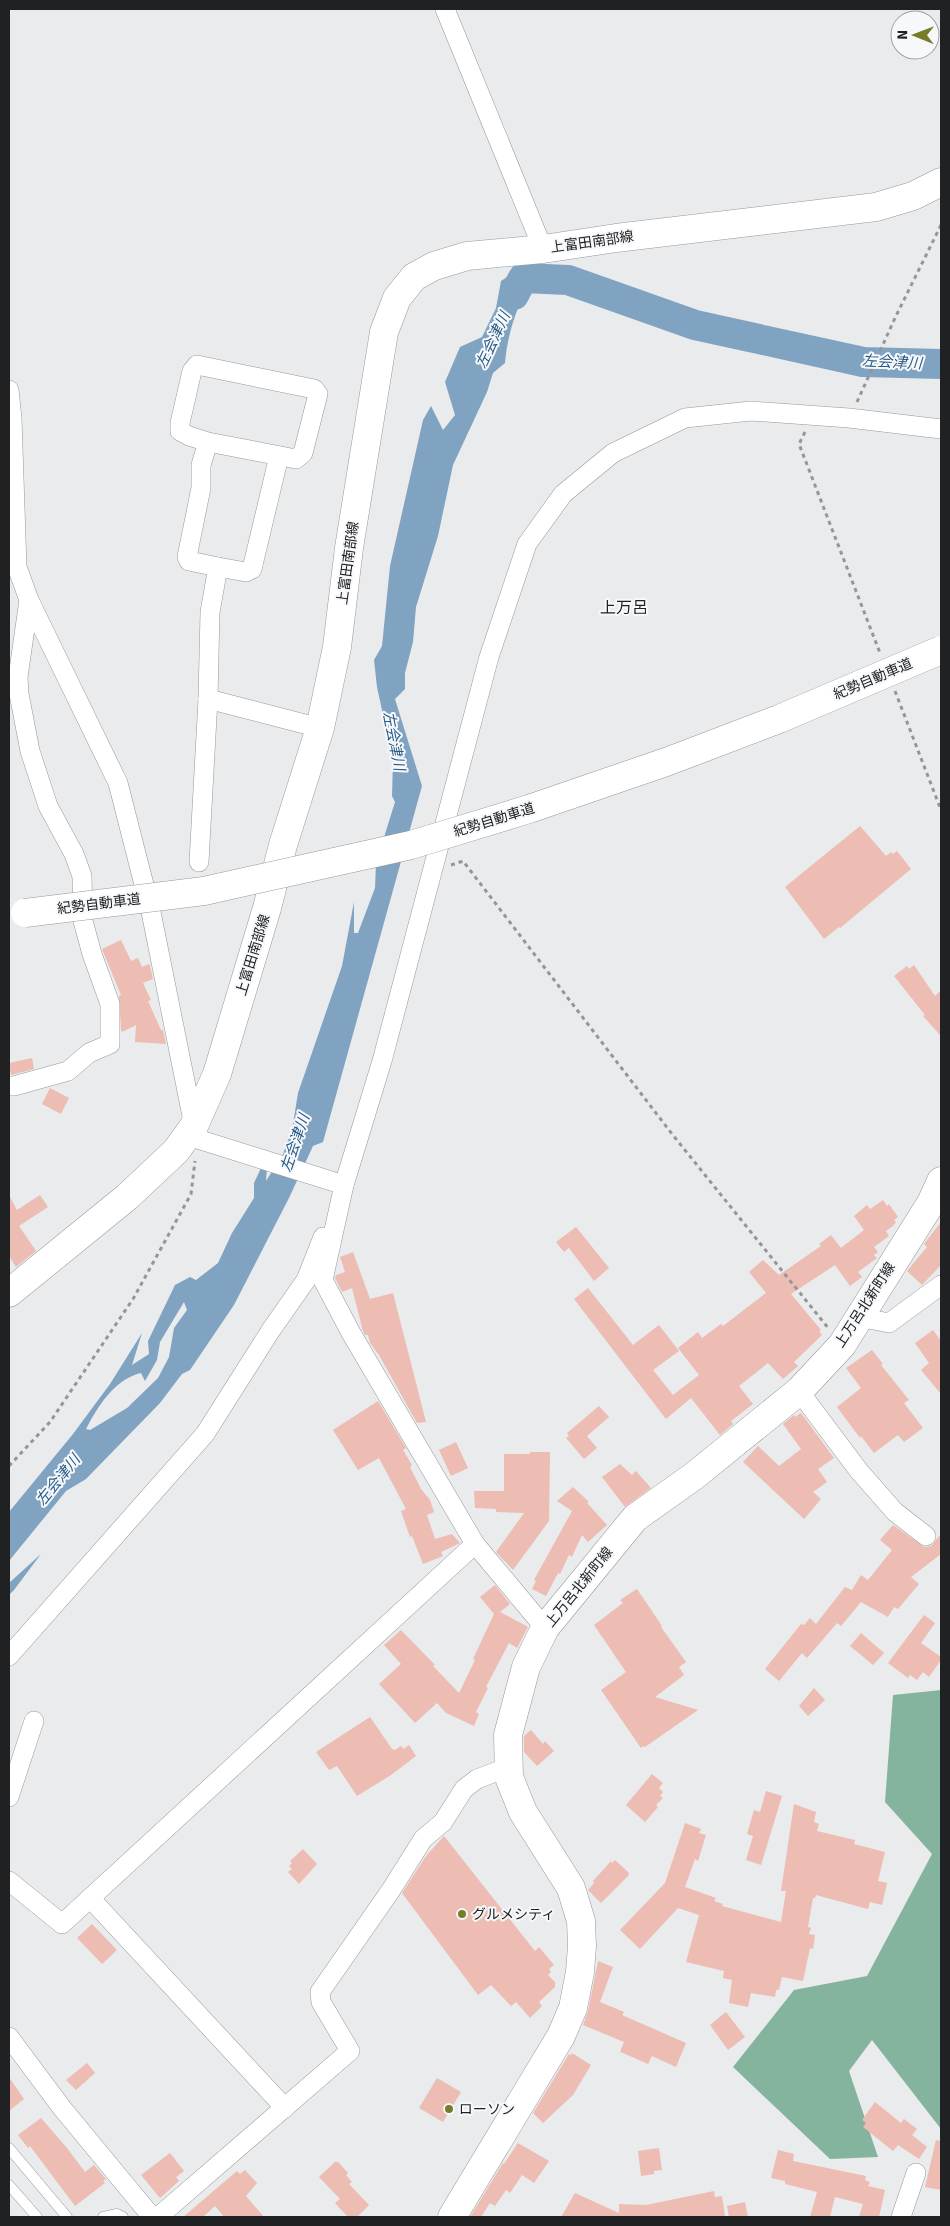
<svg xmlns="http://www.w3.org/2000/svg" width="950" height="2226" font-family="Signika,'Noto Sans JP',sans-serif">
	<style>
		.forest { fill: #85b49e }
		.water { fill: #81a3c2; fill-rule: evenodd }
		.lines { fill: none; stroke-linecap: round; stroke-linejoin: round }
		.river { stroke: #81a3c2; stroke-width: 30 }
		.building { fill: #edbcb3 }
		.service-casing { stroke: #96989b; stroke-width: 11 }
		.minor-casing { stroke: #96989b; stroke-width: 20 }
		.secondary-casing { stroke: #96989b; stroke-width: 29 }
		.primary-casing { stroke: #96989b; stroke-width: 29 }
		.path { stroke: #949698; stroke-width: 3; stroke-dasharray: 4 4; stroke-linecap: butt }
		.service { stroke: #fff; stroke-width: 10 }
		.minor { stroke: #fff; stroke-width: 19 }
		.secondary { stroke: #fff; stroke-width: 28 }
		.primary { stroke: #fff; stroke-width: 28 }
		.motorway-bridge-casing { stroke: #96989b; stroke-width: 29; stroke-linecap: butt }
		.motorway-bridge { stroke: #fff; stroke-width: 28 }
		.poi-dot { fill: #777d27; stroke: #f6f8fb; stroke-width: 2 }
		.labels { text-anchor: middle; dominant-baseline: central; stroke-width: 4; stroke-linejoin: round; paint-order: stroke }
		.street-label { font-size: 14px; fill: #202122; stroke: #f6f8fb }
		.poi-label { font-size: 14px; fill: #202122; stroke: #f6f8fb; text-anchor: start }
		.water-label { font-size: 15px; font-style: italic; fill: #275a85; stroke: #f6f8fb }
		.quarter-label { font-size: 16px; fill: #202122; stroke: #f6f8fb }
	</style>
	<rect width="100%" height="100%" fill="#e9ebed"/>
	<!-- forest -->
	<polygon class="forest" points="941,1690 941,2129 872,2040 849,2071 878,2157 830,2159 733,2067 794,1990 867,1976 932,1854 885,1802 893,1695"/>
	<!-- water -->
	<g class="water">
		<path d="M519,269l40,15 -20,1 -12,4c-12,22 -20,49 -22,74l-12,10 -6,19 -34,73 -15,71 -22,71 -3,35 -8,31v16l-10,10 27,87 -99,356 -10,4 -24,52 -55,107 -44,65 -8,4 -22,29 -74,76 -20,12 -57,70v-49l64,-78 37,-50 32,-51 -10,32 17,-11 -1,-13 27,-56 15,-8 6,3 22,-17 14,-30 22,-35v-15l14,-30 -2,28 17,-27 9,-24 6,-37 44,-127 12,-64v31h4l17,-45 1,-25 19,-61 -3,-6 1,-35 -16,-74 -3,-27 8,-14 8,-80 33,-146 8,-14 12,24 12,-15 -10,-33 15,-35 22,-10 14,-29 5,-27zM184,1302l3,8 -13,18 -5,29 -11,21 -31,30 -37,22 -4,-1c12,-23 29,-50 55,-56l4,8 12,-21 3,-18z"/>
		<polygon points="41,1554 14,1590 9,1595 9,1583"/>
	</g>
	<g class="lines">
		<!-- river -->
		<polyline class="river" points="514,295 523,278 568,280 695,325 863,362 941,364"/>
	</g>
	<!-- building -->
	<g class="building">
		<polygon points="860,826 886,856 891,852 893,854 897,851 911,869 840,928 839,927 824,939 785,887"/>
		<polygon points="121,940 131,961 138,958 142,967 149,964 150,966 153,979 143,983 151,1000 148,1001 161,1030 163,1030 166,1044 135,1042 136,1025 122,1032 121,1030 119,996 121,995 102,949"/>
		<polygon points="914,965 935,996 941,990 941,1036 923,1016 925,1015 894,976 907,966 909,969"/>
		<polygon points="32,1058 34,1069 11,1075 9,1063"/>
		<polygon points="50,1088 69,1098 61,1114 42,1104"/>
		<polygon points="9,1195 17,1210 40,1195 48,1207 19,1226 36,1251 16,1267 9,1256"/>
		<polygon points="883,1200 887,1206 889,1204 898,1217 894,1220 896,1222 893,1226 886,1231 889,1236 874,1247 878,1252 874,1255 877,1258 858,1272 862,1277 850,1286 835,1265 791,1294 821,1330 819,1331 822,1335 794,1362 798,1366 783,1379 768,1363 739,1386 753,1404 731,1421 733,1424 720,1435 691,1398 666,1419 574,1299 588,1288 633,1345 659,1325 679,1351 653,1370 673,1395 699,1375 678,1348 698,1332 702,1338 721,1324 723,1326 766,1293 749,1272 763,1260 779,1275 821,1246 819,1244 831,1235 841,1248 864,1230 854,1216 867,1205 870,1209"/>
		<polygon points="941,1222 941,1265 922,1285 907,1271 927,1247 924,1244"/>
		<polygon points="576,1227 609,1268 594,1281 569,1248 564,1252 556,1242"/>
		<polygon points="353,1252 370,1299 393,1293 426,1422 417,1423 379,1355 370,1343 368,1335 365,1335 363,1331 352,1288 342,1292 335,1278 336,1275 345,1272 340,1257"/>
		<polygon points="933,1330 941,1341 941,1394 921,1370 929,1363 915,1343"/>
		<polygon points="872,1350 883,1364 881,1365 909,1400 904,1403 923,1428 904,1442 898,1435 874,1453 861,1436 860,1438 837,1407 861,1388 846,1368"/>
		<polygon points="378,1401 406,1448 403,1450 412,1465 410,1467 421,1489 430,1500 434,1512 427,1515 435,1539 452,1534 460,1543 441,1552 443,1556 423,1564 412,1536 410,1537 401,1511 406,1509 379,1458 358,1470 333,1430"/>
		<polygon points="599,1406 609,1417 587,1436 597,1448 584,1459 566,1438 569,1436 567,1433"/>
		<polygon points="801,1413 834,1458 818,1469 827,1482 813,1492 821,1499 804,1519 743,1462 758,1446 779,1466 801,1449 783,1424 794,1415 795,1417"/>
		<polygon points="456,1442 468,1468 451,1476 439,1450"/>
		<polygon points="530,1452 550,1452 549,1521 513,1570 496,1552 524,1513 496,1512 496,1509 475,1508 474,1491 504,1491 504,1454 530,1454"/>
		<polygon points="620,1464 632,1475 636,1471 651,1488 625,1507 602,1477"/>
		<polygon points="573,1487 589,1502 587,1503 607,1525 588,1542 582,1535 572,1557 569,1555 560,1574 558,1573 546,1596 532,1589 536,1581 534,1580 572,1511 557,1501"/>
		<polygon points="893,1525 924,1547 931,1546 941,1534 941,1554 911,1577 919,1584 898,1609 894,1607 888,1617 861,1602 841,1626 837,1623 807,1658 802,1653 779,1681 765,1669 801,1624 804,1625 810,1618 816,1624 845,1587 852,1590 861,1575 868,1580 892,1550 880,1540"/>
		<polygon points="495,1585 510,1604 500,1612 528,1627 517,1648 509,1643 486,1687 488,1688 476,1712 479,1714 474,1726 446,1713 437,1703 415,1723 379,1684 401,1664 384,1645 401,1630 435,1665 433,1666 459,1693 475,1660 473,1659 494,1614 480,1597"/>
		<polygon points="637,1589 662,1626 661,1627 686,1662 679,1667 684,1675 655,1697 698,1710 645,1747 643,1746 641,1748 601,1690 626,1672 594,1625 623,1603 620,1600"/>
		<polygon points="924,1615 935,1623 921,1643 941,1657 941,1660 929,1677 923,1672 917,1680 910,1675 908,1678 888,1663"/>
		<polygon points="861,1633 884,1653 873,1665 850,1646"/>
		<polygon points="814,1688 825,1700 808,1716 799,1706"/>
		<polygon points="370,1717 392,1749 395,1750 401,1746 404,1749 409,1745 416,1756 391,1775 357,1796 337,1766 329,1770 316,1752"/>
		<polygon points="531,1730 543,1744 545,1741 554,1751 537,1766 524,1752 524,1736"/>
		<polygon points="652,1774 663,1783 659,1788 663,1792 660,1796 663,1798 656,1805 658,1807 645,1822 626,1805"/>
		<polygon points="766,1791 782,1796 761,1865 746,1860 753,1836 747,1834 754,1810 760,1812"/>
		<polygon points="794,1804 816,1812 814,1822 819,1824 817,1831 855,1840 854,1844 885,1852 878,1881 887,1883 882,1905 870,1902 868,1909 816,1895 815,1898 813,1898 808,1927 811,1928 809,1934 815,1935 813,1949 810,1948 803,1981 782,1977 779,1990 776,1990 775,1997 751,1993 748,2007 729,2003 732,1980 723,1978 724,1971 686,1962 699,1915 678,1908 640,1949 620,1930 665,1883 685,1823 701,1829 699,1833 706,1835 698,1861 695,1859 685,1887 716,1898 714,1901 723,1904 722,1906 781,1922 786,1891 781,1891"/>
		<polygon points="444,1836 535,1951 539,1947 554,1965 549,1969 551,1972 548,1975 555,1982 555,1987 539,2002 542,2006 530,2018 516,2002 511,2006 491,1985 478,1995 402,1893 426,1856"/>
		<polygon points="303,1849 317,1864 299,1884 288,1872 292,1869 289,1866 292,1863 290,1861"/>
		<polygon points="615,1860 629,1873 628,1876 601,1903 588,1890 594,1883 593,1881 611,1861 612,1863"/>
		<polygon points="92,1924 117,1950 102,1964 77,1938"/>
		<polygon points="598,1961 613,1967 600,2002 624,2012 622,2015 686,2043 676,2067 652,2056 648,2064 623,2053 620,2052 624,2042 583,2025 588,2011"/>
		<polygon points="726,2012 745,2037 728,2050 710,2025"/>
		<polygon points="572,2053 591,2065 573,2095 543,2123 533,2113 569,2054 571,2055"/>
		<polygon points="87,2063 95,2073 76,2090 66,2080"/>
		<polygon points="9,2077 24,2099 9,2111"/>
		<polygon points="437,2078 461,2092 443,2122 419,2108"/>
		<polygon points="875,2102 901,2123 904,2119 917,2129 912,2135 927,2147 919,2159 898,2145 893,2151 863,2127 866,2123 862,2120"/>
		<polygon points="41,2118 67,2148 85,2172 94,2165 106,2179 103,2181 105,2183 75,2206 30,2146 28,2148 18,2135"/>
		<polygon points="936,2140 941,2141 941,2190 925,2187"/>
		<polygon points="518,2143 549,2161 534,2183 522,2175 510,2193 506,2190 495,2206 490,2203 481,2217 470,2217 503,2163 504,2164"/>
		<polygon points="659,2148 662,2170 654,2171 654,2174 641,2176 638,2151"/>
		<polygon points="778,2150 794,2154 793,2161 866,2176 865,2180 870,2182 868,2186 885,2190 879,2217 859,2217 863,2204 835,2197 830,2217 810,2217 817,2192 785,2184 785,2181 771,2178"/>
		<polygon points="170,2153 184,2171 176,2177 179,2181 160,2198 141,2175"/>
		<polygon points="335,2162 338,2162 348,2173 346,2175 352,2182 349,2184 369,2205 357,2217 348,2217 335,2203 340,2199 319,2177"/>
		<polygon points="245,2170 257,2183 246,2196 264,2217 224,2217 215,2206 203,2217 183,2217 237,2171 240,2174"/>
		<polygon points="714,2191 715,2197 722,2196 725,2216 561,2217 575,2193 619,2213 619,2204 646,2205"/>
		<polygon points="745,2202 748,2217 729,2217 727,2206"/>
	</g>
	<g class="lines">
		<defs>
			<g id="service">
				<polyline points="9,2148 67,2217"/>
				<polyline points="9,2185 37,2217"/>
				<polyline points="103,2217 117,2214 123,2217"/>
			</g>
			<g id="minor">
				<polyline points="445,9 543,249"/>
				<polyline points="9,390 12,418 17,567 29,600 118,783 151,912 194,1126"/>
				<polyline points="218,567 246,572 252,569 279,456"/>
				<polyline points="208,699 320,728"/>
				<polyline points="199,862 208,699 210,612 218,567 189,561 187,557 201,488 201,465 208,442 189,436 180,431 180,423 192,371 197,365 314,389 318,394 303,453 296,459 208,442"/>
				<polyline points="9,1086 14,1086 68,1071 89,1053 110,1044 110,1004 92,954 83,921 82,876 74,854 48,806 30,751 19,694 18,677 29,600"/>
				<polyline points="188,1136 344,1185"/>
				<polyline points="859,1317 889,1323 941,1285"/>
				<polyline points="799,1391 859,1471 895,1512 926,1536"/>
				<polyline points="545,1628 475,1544 351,1333 323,1280 344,1185 382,1061 489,657 527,544 563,494 613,453 685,418 751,411 849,418 941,429"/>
				<polyline points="9,1656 205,1434 271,1330 306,1280 323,1237"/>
				<polyline points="9,1797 34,1721"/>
				<polyline points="9,1881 62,1924 475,1544"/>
				<polyline points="90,1898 285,2108"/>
				<polyline points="9,2037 62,2108 152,2217"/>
				<polyline points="158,2217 350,2051 321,2002 320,1992 391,1890 423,1839 443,1822 464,1789 477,1779 509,1767"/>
				<polyline points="901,2217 916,2173"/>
			</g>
			<polyline id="secondary" points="452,2217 561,2036 573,2008 580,1972 582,1946 581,1921 571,1888 523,1812 509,1777 508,1735 526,1667 545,1628 635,1518 694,1476 799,1391 842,1345 931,1203 941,1181"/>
			<polyline id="primary" points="9,1293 127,1197 176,1151 194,1126 217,1074 267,908 283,845 320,728 337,647 349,548 384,332 397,298 414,277 434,266 467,256 543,249 616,238 876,207 913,196 941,182"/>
		</defs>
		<!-- service casing -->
		<use href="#service" class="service-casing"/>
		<!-- minor casing -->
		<use href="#minor" class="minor-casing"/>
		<!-- secondary casing -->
		<use href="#secondary" class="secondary-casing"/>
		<!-- primary casing -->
		<use href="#primary" class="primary-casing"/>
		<!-- path -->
		<g class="path">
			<polyline points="857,402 895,318 941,225"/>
			<polyline points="805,432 799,444 880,653"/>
			<polyline points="895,691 941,810"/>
			<polyline points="451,865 463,861 672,1134 829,1329"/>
			<polyline points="9,1466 50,1422 133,1299 191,1194 195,1161"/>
		</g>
		<!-- service -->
		<use href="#service" class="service"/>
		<!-- minor -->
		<use href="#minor" class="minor"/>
		<!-- secondary -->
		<use href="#secondary" class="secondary"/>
		<!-- primary -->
		<use href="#primary" class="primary"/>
		<defs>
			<polyline id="motorway-bridge" points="25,913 204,891 411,845 529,809 666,762 779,719 941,650"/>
		</defs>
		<!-- motorway-bridge casing -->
		<use href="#motorway-bridge" class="motorway-bridge-casing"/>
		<!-- motorway-bridge -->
		<use href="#motorway-bridge" class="motorway-bridge"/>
	</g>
	<!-- markers -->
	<g class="poi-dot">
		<circle cx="462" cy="1914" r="5"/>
		<circle cx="449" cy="2109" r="5"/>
	</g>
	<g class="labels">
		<!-- street labels -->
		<g class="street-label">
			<text transform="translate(592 242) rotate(-8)">上富田南部線</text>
			<text transform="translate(348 563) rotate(-82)">上富田南部線</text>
			<text transform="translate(873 679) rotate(-23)">紀勢自動車道</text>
			<text transform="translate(494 820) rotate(-17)">紀勢自動車道</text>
			<text transform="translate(99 904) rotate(-7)">紀勢自動車道</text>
			<text transform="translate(253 955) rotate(-73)">上富田南部線</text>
			<text transform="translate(865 1305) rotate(-57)">上万呂北新町線</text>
			<text transform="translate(579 1587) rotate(-51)">上万呂北新町線</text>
		</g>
		<!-- poi labels -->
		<g class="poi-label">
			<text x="472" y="1914">グルメシティ</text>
			<text x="459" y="2109">ローソン</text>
		</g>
		<!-- water labels -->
		<g class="water-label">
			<text transform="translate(493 340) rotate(-65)">左会津川</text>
			<text transform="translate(892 362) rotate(3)">左会津川</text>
			<text transform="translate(394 741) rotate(79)">左会津川</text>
			<text transform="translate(295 1143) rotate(-71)">左会津川</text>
			<text transform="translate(58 1480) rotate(-51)">左会津川</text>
		</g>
		<!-- quarter labels -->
		<g class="quarter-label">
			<text x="624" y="608">上万呂</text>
		</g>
	</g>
	<!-- border -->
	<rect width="950" height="2226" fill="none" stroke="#202122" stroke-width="20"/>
	<!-- north arrow -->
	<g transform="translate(915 35) rotate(271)"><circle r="24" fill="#f6f8fb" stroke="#a0a2a4"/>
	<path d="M0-4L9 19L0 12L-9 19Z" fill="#777d27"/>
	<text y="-8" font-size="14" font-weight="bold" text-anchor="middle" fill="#202122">N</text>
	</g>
</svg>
